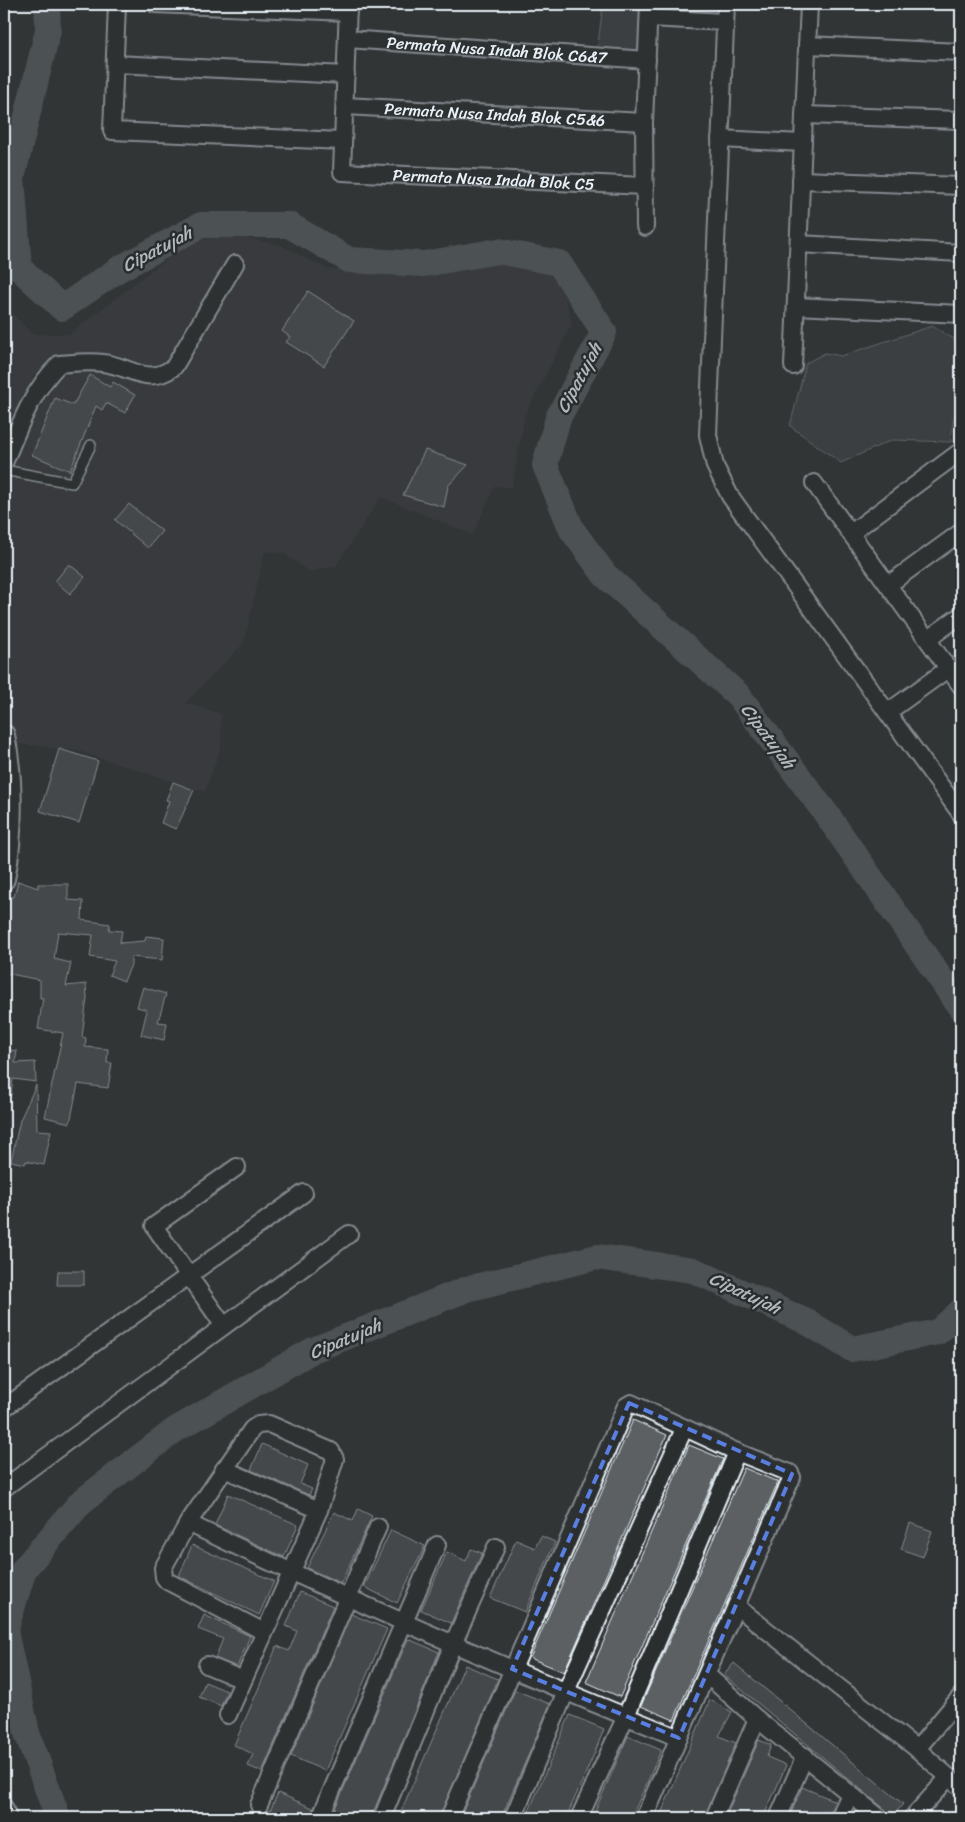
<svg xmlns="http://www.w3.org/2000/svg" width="965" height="1822" font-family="Sriracha,sans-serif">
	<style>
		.built { fill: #3f4244 }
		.green { fill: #494d4f; stroke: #989fa4 }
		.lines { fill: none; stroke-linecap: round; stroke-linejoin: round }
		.river { stroke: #6e7376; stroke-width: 26 }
		.building { fill: #5c6063; stroke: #e8f1f8 }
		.service-casing { stroke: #e8f1f8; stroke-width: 12 }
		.minor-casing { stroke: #e8f1f8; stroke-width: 20 }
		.tertiary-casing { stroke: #e8f1f8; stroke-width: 24 }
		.service { stroke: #2a2d2e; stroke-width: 9 }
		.minor { stroke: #2a2d2e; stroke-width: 16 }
		.tertiary { stroke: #2a2d2e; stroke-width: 20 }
		.marked { fill: none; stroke: #5a7fe2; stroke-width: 4; stroke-dasharray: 10 6; stroke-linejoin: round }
		.labels { text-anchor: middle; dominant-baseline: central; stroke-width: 5; stroke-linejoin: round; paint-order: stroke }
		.street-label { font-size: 16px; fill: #e8f1f8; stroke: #2a2d2e }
		.water-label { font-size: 18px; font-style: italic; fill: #b1b8be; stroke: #2a2d2e }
	</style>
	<rect width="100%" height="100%" fill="#323536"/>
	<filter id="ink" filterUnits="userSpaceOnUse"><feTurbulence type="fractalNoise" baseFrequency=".02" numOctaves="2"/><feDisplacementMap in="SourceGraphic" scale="10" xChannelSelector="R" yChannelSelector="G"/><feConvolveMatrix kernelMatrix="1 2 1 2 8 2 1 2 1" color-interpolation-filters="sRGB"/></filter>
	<g filter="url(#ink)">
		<!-- built -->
		<polygon class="built" points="231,235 281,245 327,269 436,274 509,252 532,258 562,283 572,324 525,415 512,488 495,486 473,535 381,497 336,566 309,572 284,554 265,551 244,643 186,703 221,714 221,747 205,792 78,751 9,743 4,724 4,304 32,334 69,334 188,242"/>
		<!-- green -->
		<g class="green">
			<polygon points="603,4 646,4 642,55 597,52"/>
			<polygon points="932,326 961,343 961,406 953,420 951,442 892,440 841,463 790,426 806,363 825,353 841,356"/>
		</g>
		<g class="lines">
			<!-- river -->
			<g class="river">
				<polyline points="47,4 48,30 12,178 19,268 62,308 119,269 201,225 289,225 349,260 424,264 498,251 559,263 604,332 558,418 545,465 572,530 605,575 738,695 827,815 961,1008"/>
				<polyline points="58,1818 27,1733 5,1631 24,1569 81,1502 175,1430 313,1350 467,1289 597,1257 693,1270 807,1322 852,1349 938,1332 961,1311"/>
			</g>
		</g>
		<!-- building -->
		<g class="building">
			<polygon points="308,291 354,321 324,366 286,342 290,337 282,331"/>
			<polygon points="90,375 110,387 113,382 135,395 125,413 106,403 102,410 96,406 70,471 32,455 55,398 73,405"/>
			<polygon points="425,450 468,465 448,486 444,507 403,495"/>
			<polygon points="129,504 162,531 148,548 115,520"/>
			<polygon points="69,564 85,577 70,594 55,581"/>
			<polygon points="59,749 98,761 79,823 40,811"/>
			<polygon points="173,782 194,790 176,829 161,823 169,801 166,800"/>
			<polygon points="18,881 38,888 38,884 68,884 68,900 83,901 82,920 110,924 109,930 122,931 120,943 145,941 146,936 164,938 162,960 131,957 131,965 124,981 109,975 115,961 90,957 93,935 58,932 54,959 71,963 66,986 86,984 87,998 82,1037 86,1038 85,1047 108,1049 107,1063 112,1063 108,1088 78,1084 70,1123 45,1117 63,1033 38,1029 43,998 40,998 40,980 5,973 4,970 4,896 14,897"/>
			<polygon points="143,987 166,994 158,1022 167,1023 164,1040 141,1035 147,1010 137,1007"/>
			<polygon points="4,1049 17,1051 15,1063 35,1062 36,1082 13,1079 11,1095 4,1094"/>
			<polygon points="36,1085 37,1130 51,1131 44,1165 26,1161 25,1164 11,1161 20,1120"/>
			<polygon points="58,1271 84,1271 84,1285 57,1285"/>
			<polygon points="633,1420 667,1435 564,1672 530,1658"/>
			<polygon points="262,1444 308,1465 300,1484 312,1489 309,1495 251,1470"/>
			<polygon points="689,1445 723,1459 620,1697 586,1682"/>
			<polygon points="744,1468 778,1482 674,1720 641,1706"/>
			<polygon points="228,1494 298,1525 284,1557 215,1525"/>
			<polygon points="358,1509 372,1516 341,1583 307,1568 334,1512 353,1521"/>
			<polygon points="910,1523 932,1531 923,1557 901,1549"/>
			<polygon points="391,1530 425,1546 397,1603 364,1587"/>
			<polygon points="541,1536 555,1542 525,1612 490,1598 516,1540 535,1548"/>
			<polygon points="192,1545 274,1581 259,1615 179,1576"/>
			<polygon points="471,1549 482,1553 451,1623 421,1610 447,1552 466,1561"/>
			<polygon points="300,1592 333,1606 262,1772 248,1766 253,1754 234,1745 277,1646 289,1651 297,1631 286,1626"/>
			<polygon points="351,1614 387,1629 325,1771 291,1756"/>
			<polygon points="204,1615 250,1636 237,1667 215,1658 223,1639 198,1629"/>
			<polygon points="408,1639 439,1652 371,1818 331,1818"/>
			<polygon points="734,1663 903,1804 893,1816 724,1675"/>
			<polygon points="465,1665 498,1679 439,1818 398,1818"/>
			<polygon points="205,1682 227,1691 221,1706 199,1697"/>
			<polygon points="515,1690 550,1704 528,1756 501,1818 489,1818 480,1814 478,1818 460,1818"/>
			<polygon points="710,1700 732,1712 719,1736 736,1743 704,1818 659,1818"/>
			<polygon points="570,1715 604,1729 595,1752 566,1818 526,1818"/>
			<polygon points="628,1736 661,1750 647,1783 631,1818 592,1818"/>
			<polygon points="759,1740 771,1745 767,1757 786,1765 776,1789 763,1818 745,1816 743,1818 725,1818"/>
			<polygon points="802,1787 835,1801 827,1818 789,1818"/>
			<polygon points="278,1793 313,1808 310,1818 276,1818 268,1815"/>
		</g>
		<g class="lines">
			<defs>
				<polyline id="service" points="4,470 72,483 91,445"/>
				<g id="minor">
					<polyline points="117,4 112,131 343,141"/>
					<polyline points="155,4 348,12"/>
					<path id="s1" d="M348,4l-6,168 303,14"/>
					<polyline points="726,4 708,435 715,466 730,496 961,814"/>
					<polyline points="649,18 725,22"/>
					<path id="s2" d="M347,39l300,21"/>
					<polyline points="807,45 961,52"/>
					<polyline points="115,64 346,75"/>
					<path id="s3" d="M345,106l299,16"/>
					<polyline points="804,115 961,120"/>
					<polyline points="720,139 803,143"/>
					<polyline points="801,180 961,186"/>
					<polyline points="645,227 644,122 649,4"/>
					<polyline points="799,244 961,253"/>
					<polyline points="796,306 961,314"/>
					<polyline points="793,366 809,4"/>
					<path d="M4,463c15,-36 27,-71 55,-99 14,-1 30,-3 44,-1 28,3 44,24 71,4l61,-103"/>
					<polyline points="814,483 961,686"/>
					<polyline points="851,533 961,451"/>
					<polyline points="888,585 961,532"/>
					<polyline points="928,639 961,615"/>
					<polyline points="888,712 949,668"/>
					<polyline points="224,1326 154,1226 237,1167"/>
					<polyline points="4,1408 304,1193"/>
					<polyline points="224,1469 319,1510 228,1715"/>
					<polyline points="4,1488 349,1234"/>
					<path d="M188,1523c161,78 325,148 491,215"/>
					<polyline points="736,1606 917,1749 961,1788"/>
					<polyline points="264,1632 167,1581 164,1577 163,1568 188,1523 252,1429 258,1425 269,1424 331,1451 335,1459 319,1510"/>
					<polyline points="207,1665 243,1680"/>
					<polyline points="707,1675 757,1719 880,1818"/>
					<polyline points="917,1749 961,1696"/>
					<polyline points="259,1805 378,1527"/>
					<polyline points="4,1807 8,1818"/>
					<polyline points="320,1818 437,1545"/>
					<polyline points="382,1818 453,1644 496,1547"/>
					<polyline points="449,1818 626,1406 631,1403 737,1452 790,1473 792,1477 644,1818"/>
					<polyline points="513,1818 566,1691 684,1429"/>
					<polyline points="579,1818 626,1716 737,1452"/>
					<polyline points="714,1818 757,1719"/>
					<polyline points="778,1818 805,1756"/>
					<polyline points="839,1818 850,1794"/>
					<polyline points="912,1818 949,1777"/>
				</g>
				<path id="tertiary" d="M4,735c9,43 9,101 0,144"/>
			</defs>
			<!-- service casing -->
			<use href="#service" class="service-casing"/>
			<!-- minor casing -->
			<use href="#minor" class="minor-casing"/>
			<!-- tertiary casing -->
			<use href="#tertiary" class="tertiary-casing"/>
			<!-- service -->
			<use href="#service" class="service"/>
			<!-- minor -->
			<use href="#minor" class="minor"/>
			<!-- tertiary -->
			<use href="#tertiary" class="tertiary"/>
		</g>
	</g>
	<!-- marked area -->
	<path d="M0 0H965V1822H0ZM629,1403l163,71 -113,264 -167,-69z" fill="#323536" fill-opacity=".55" fill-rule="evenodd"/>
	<path class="marked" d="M629,1403l163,71 -113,264 -167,-69z"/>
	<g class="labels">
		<!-- street labels -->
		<g class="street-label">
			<text stroke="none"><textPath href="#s2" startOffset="150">Permata Nusa Indah Blok C6&amp;7</textPath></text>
			<text stroke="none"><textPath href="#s3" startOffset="150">Permata Nusa Indah Blok C5&amp;6</textPath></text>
			<text stroke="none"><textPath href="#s1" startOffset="320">Permata Nusa Indah Blok C5</textPath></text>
		</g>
		<!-- water labels -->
		<g class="water-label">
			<text transform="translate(157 249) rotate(-28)">Cipatujah</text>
			<text transform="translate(579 378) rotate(-62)">Cipatujah</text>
			<text transform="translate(768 736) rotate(53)">Cipatujah</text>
			<text transform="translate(745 1293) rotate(25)">Cipatujah</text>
			<text transform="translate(345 1339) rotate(-23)">Cipatujah</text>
		</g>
	</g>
	<!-- margin -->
	<rect width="965" height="1822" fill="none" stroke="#2a2d2e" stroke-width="20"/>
	<rect x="10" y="10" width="945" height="1802" fill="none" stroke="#e8f1f8" stroke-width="2" filter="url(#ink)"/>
</svg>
